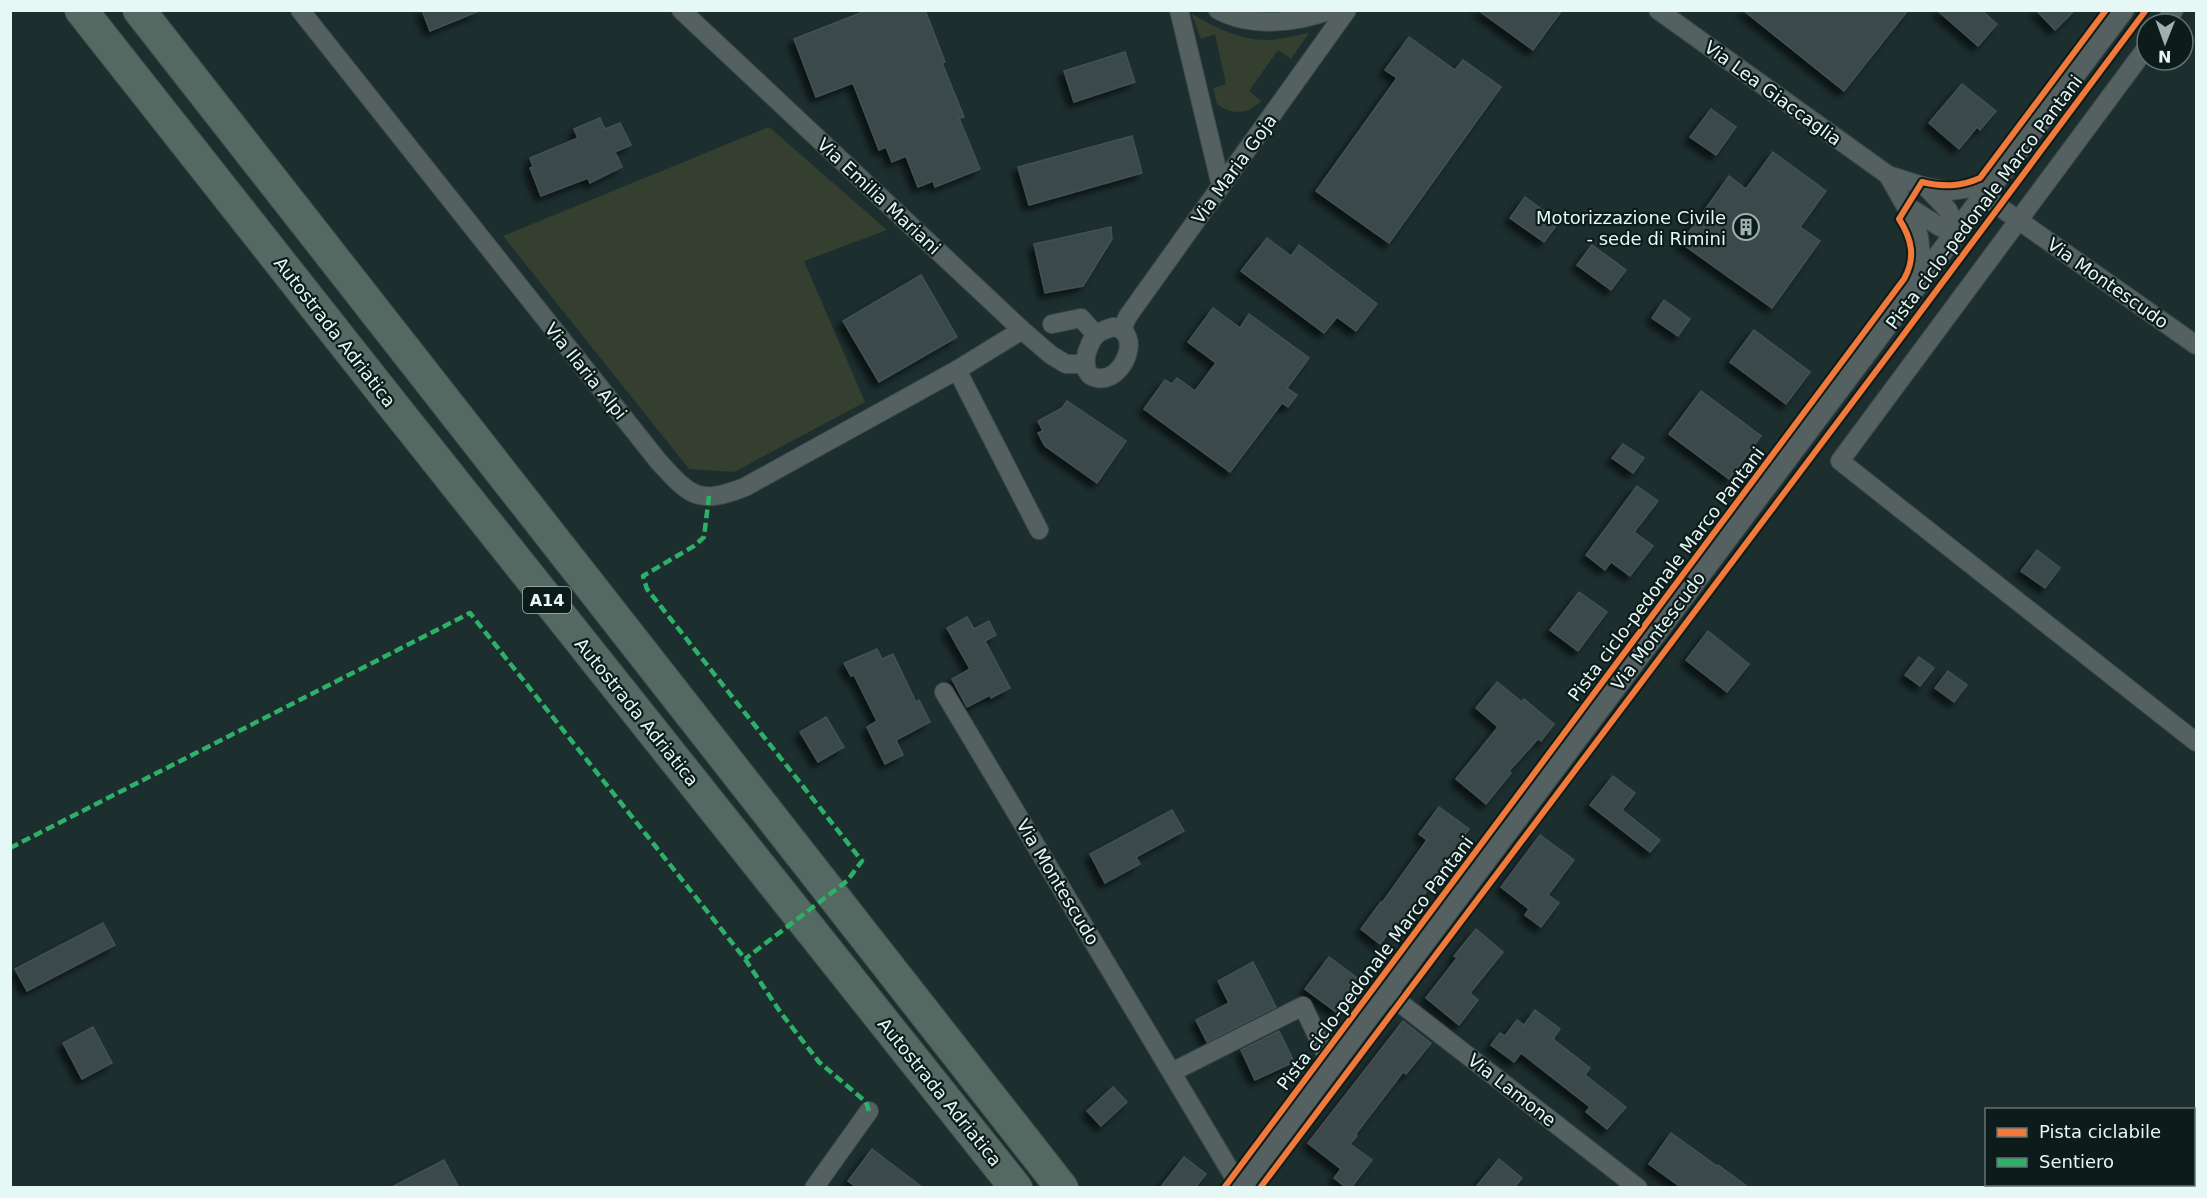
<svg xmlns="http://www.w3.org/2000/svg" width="2207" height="1198" font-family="'DejaVu Sans',sans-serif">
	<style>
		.green { fill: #343f30 }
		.building { fill: #3b4a4c; stroke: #425152; stroke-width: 1.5; filter: url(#shadow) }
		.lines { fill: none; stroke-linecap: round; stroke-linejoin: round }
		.minor-casing { stroke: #3d4b4a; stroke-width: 20 }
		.tertiary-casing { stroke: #3d4b4a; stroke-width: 23 }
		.motorway-casing { stroke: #3d4b4a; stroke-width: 34 }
		.minor { stroke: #546160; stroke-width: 18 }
		.tertiary { stroke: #546160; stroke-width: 21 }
		.motorway { stroke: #536962; stroke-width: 32 }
		.quiet { stroke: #2db169; stroke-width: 4.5; stroke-dasharray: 9 4.5; stroke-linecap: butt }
		.cycleway-casing { stroke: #0d1b1a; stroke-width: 10 }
		.cycleway { stroke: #f17a3a; stroke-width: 6 }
		.labels { text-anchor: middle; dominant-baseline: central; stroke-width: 4.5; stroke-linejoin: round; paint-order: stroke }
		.shield { fill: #0d1b1a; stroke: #a4b6b3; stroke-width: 1.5 }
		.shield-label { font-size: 16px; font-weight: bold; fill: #e5f8f5 }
		.street-label { font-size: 18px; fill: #e5f8f5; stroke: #0d1b1a }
		.poi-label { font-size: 18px; fill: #e5f8f5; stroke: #0d1b1a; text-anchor: end }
	</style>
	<defs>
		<filter id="shadow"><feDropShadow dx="-5.5" dy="5.5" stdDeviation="3" flood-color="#0009"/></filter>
	</defs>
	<rect width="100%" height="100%" fill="#1d2e2e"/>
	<!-- green -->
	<g class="green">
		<path d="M1191,13c23,14 48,27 76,27 14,0 29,-5 42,-7l-18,26 -13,-9 -29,41 12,10c-14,14 -29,14 -44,3l-4,-16 13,-4 -11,-50 -14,5z"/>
		<polygon points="769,127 887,230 804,261 865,402 734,472 689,469 503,236"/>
	</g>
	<!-- building -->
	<g class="building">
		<polygon points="422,10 478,10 479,11 430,31"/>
		<polygon points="868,10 925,10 945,62 942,63 964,117 959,118 980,169 935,187 933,181 918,187 906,156 892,162 886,147 879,150 853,83 816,97 794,39"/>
		<polygon points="1478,10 1562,10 1533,50"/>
		<polygon points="1743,10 1908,10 1844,91"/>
		<polygon points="1937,10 1981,10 1997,24 1978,46"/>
		<polygon points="2036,10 2075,10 2055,30"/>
		<polygon points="1409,37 1455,70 1463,60 1501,87 1389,243 1316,191 1397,78 1385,70"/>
		<polygon points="1125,52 1135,82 1074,102 1064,71"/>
		<polygon points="1962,84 1996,111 1980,130 1977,127 1959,149 1929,123"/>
		<polygon points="1711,109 1736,127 1716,155 1690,137"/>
		<polygon points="600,118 605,129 620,123 631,145 615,152 622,167 590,183 588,178 541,196 530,168 533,167 530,158 578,138 574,129"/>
		<polygon points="1132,136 1142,173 1029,205 1018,167"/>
		<polygon points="1773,152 1826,191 1800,227 1820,241 1772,308 1681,243 1729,176 1746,189"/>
		<polygon points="1525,197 1559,222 1544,242 1510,218"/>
		<polygon points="1111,227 1112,239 1083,286 1045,293 1034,244"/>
		<polygon points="1267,238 1291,256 1299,245 1377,304 1356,331 1337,317 1324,333 1241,271"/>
		<polygon points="1592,245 1626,270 1611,290 1577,265"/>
		<polygon points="921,275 957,337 879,382 843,321"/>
		<polygon points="1664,300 1690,319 1678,336 1652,318"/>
		<polygon points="1213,308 1240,328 1249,314 1309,358 1287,388 1297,395 1288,407 1282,403 1230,472 1144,409 1165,380 1172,384 1177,378 1195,391 1216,363 1188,342"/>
		<polygon points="1754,330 1810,372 1786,404 1730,362"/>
		<polygon points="1701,391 1761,436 1729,479 1669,434"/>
		<polygon points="1067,401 1126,441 1097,483 1045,446 1038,433 1043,431 1038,421 1062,408"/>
		<polygon points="1623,444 1644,458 1633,473 1612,458"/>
		<polygon points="1637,486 1658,501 1634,532 1653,546 1630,576 1611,562 1605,570 1586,555"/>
		<polygon points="2037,550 2060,568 2045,588 2021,571"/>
		<polygon points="1579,592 1607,612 1578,651 1550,630"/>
		<polygon points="967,617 974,629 989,621 996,635 985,641 1010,688 991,698 990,695 967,707 952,679 970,669 947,628"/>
		<polygon points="1708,631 1749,664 1727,692 1686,660"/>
		<polygon points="877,649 882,659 893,654 916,702 919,700 930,722 896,740 903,755 885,764 867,727 877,721 854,675 851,676 844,663"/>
		<polygon points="1919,657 1934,668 1920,686 1905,675"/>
		<polygon points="1948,671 1967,685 1954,702 1935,688"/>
		<polygon points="1497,682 1522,702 1524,699 1554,724 1541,741 1538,739 1509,771 1511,773 1486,804 1456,779 1498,727 1476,708"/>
		<polygon points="826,717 844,747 818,762 800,732"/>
		<polygon points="1613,776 1635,793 1622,810 1660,840 1650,852 1590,805"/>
		<polygon points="1439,807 1469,829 1458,844 1461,846 1396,932 1392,929 1380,944 1361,929 1381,902 1382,903 1427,840 1419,834"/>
		<polygon points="1172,810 1184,831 1136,857 1140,864 1105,883 1090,854"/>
		<polygon points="1540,835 1574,860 1548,895 1559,903 1541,927 1525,915 1529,909 1501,887"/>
		<polygon points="103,923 115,945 27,991 15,969"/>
		<polygon points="1476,929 1503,952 1470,993 1478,1000 1459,1025 1426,998 1457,958 1454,956"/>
		<polygon points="1329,957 1360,980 1336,1012 1305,989"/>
		<polygon points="1253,962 1276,1007 1207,1042 1196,1020 1229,1003 1218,981"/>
		<polygon points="1535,1010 1560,1029 1553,1039 1590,1068 1585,1075 1626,1107 1607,1129 1586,1112 1590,1107 1521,1053 1514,1062 1491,1045 1500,1033 1505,1036 1517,1020 1524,1025"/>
		<polygon points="1403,1021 1431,1043 1406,1074 1403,1072 1355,1135 1357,1136 1350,1144 1372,1160 1351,1188 1347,1188 1334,1178 1341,1169 1308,1143"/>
		<polygon points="93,1027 112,1063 82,1079 63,1043"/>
		<polygon points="1279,1031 1294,1062 1255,1080 1241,1050"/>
		<polygon points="1113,1087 1127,1102 1101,1126 1087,1111"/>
		<polygon points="1671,1133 1717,1166 1718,1165 1749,1188 1682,1188 1649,1164"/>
		<polygon points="872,1149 923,1188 858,1188 848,1181"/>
		<polygon points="1184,1157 1206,1174 1195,1188 1160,1188"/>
		<polygon points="1499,1159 1522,1178 1514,1188 1475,1188"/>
		<polygon points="444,1160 459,1188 390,1188"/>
	</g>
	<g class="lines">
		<defs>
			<g id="minor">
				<path d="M300,10l359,452c32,35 40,43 86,25l212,-117 65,-40"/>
				<polyline points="681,10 1022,330 1051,355 1066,364 1086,364"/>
				<polyline points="1179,10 1221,186"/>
				<path d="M1218,10c34,18 78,13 113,0"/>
				<polyline points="1658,10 1888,175 1926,187 1949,191 1992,185"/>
				<polyline points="2164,24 2174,10"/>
				<polyline points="2147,47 1840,461 2196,742"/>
				<polyline points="1888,175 1914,221 1919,237 1923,277"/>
				<polyline points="1984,196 2196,345"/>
				<polyline points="1907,206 1940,227 1957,232 1948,210 1926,187"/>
				<polyline points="1052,324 1081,318 1096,335"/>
				<path d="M1113,327c31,4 11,56 -16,51 -20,-3 -10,-34 -1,-43 5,-5 11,-6 17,-8z"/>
				<polyline points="1122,329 1128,316 1347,10"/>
				<polyline points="957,370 1039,530"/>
				<polyline points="944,692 1240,1187"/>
				<polyline points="1388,990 1400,1003 1638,1188"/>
				<polyline points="1172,1072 1303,1006 1331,1065"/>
				<polyline points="814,1188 869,1111"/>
			</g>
			<polyline id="tertiary" points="1240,1188 2123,10"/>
			<g id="motorway">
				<polyline points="81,10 384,394 1016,1188"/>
				<polyline points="139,10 1062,1188"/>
			</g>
		</defs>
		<!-- minor casing -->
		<use href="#minor" class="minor-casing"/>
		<!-- tertiary casing -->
		<use href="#tertiary" class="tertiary-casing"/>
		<!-- motorway casing -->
		<use href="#motorway" class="motorway-casing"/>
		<!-- minor -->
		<use href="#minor" class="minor"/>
		<!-- tertiary -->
		<use href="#tertiary" class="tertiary"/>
		<!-- motorway -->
		<use href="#motorway" class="motorway"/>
		<!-- quiet -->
		<g class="quiet">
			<polyline points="709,496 704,537 694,546 643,576 647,589 862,861 847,881 745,959"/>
			<polyline points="10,848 470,613 745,959 781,1013 819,1062 866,1102 869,1111"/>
		</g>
		<defs>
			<g id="cycleway">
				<path d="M1224,1188l680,-909c12,-21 8,-40 -5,-60l23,-37c21,5 38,5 58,-4l126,-168"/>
				<polyline points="1260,1188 1895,346 2146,10"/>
			</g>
		</defs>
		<!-- cycleway casing -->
		<use href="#cycleway" class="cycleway-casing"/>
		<!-- cycleway -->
		<use href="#cycleway" class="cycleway"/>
	</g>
	<!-- icons -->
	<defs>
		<symbol id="building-ring" viewBox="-11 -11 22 22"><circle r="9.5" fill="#0d1b1a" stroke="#9fb1af" stroke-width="1.5"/><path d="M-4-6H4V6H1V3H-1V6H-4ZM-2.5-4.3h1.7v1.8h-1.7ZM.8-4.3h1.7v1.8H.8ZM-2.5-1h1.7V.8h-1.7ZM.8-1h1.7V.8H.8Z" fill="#9fb1af"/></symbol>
	</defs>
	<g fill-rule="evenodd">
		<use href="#building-ring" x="1731" y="212" width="30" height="30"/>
	</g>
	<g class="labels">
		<!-- shield labels -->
		<rect class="shield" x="523" y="587" width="48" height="26" rx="4.5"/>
		<g class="shield-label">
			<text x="547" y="600">A14</text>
		</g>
		<!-- street labels -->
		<g class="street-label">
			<text transform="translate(1773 93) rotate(36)">Via Lea Giaccaglia</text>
			<text transform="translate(1234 169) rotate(-54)">Via Maria Goja</text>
			<text transform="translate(879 196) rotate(43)">Via Emilia Mariani</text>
			<text transform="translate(1984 202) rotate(-53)">Pista ciclo-pedonale Marco Pantani</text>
			<text transform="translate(2108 283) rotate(35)">Via Montescudo</text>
			<text transform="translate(335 332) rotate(52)">Autostrada Adriatica</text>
			<text transform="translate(586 371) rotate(51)">Via Ilaria Alpi</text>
			<text transform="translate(1666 574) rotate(-53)">Pista ciclo-pedonale Marco Pantani</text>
			<text transform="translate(1658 631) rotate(-53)">Via Montescudo</text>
			<text transform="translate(637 712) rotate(51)">Autostrada Adriatica</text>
			<text transform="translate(1058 882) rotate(59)">Via Montescudo</text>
			<text transform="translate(1375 963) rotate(-53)">Pista ciclo-pedonale Marco Pantani</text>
			<text transform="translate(1512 1090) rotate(38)">Via Lamone</text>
			<text transform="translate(940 1092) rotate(51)">Autostrada Adriatica</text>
		</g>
		<!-- poi labels -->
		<g class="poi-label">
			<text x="1726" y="217">Motorizzazione Civile<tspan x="1726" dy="21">- sede di Rimini</tspan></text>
		</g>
	</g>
	<!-- border -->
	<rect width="2207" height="1198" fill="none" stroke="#e5f8f5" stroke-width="24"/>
	<!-- legend -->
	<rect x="1985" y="1108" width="210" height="78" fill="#0d1b1a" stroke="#637372" stroke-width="1.5"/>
	<rect x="1997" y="1128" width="30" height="9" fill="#f17a3a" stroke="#637372" stroke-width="1.5"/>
	<text x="2039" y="1138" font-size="18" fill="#e5f8f5">Pista ciclabile</text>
	<rect x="1997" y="1158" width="30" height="9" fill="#2db169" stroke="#637372" stroke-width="1.5"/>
	<text x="2039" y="1168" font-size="18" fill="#e5f8f5">Sentiero</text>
	<!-- north arrow -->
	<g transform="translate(2165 42) rotate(181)"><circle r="28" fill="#0d1b1a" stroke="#637372" stroke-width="1.5"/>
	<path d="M0-4.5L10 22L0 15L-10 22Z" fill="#9fb1af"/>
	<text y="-9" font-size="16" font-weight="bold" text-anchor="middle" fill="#e5f8f5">N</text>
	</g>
</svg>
